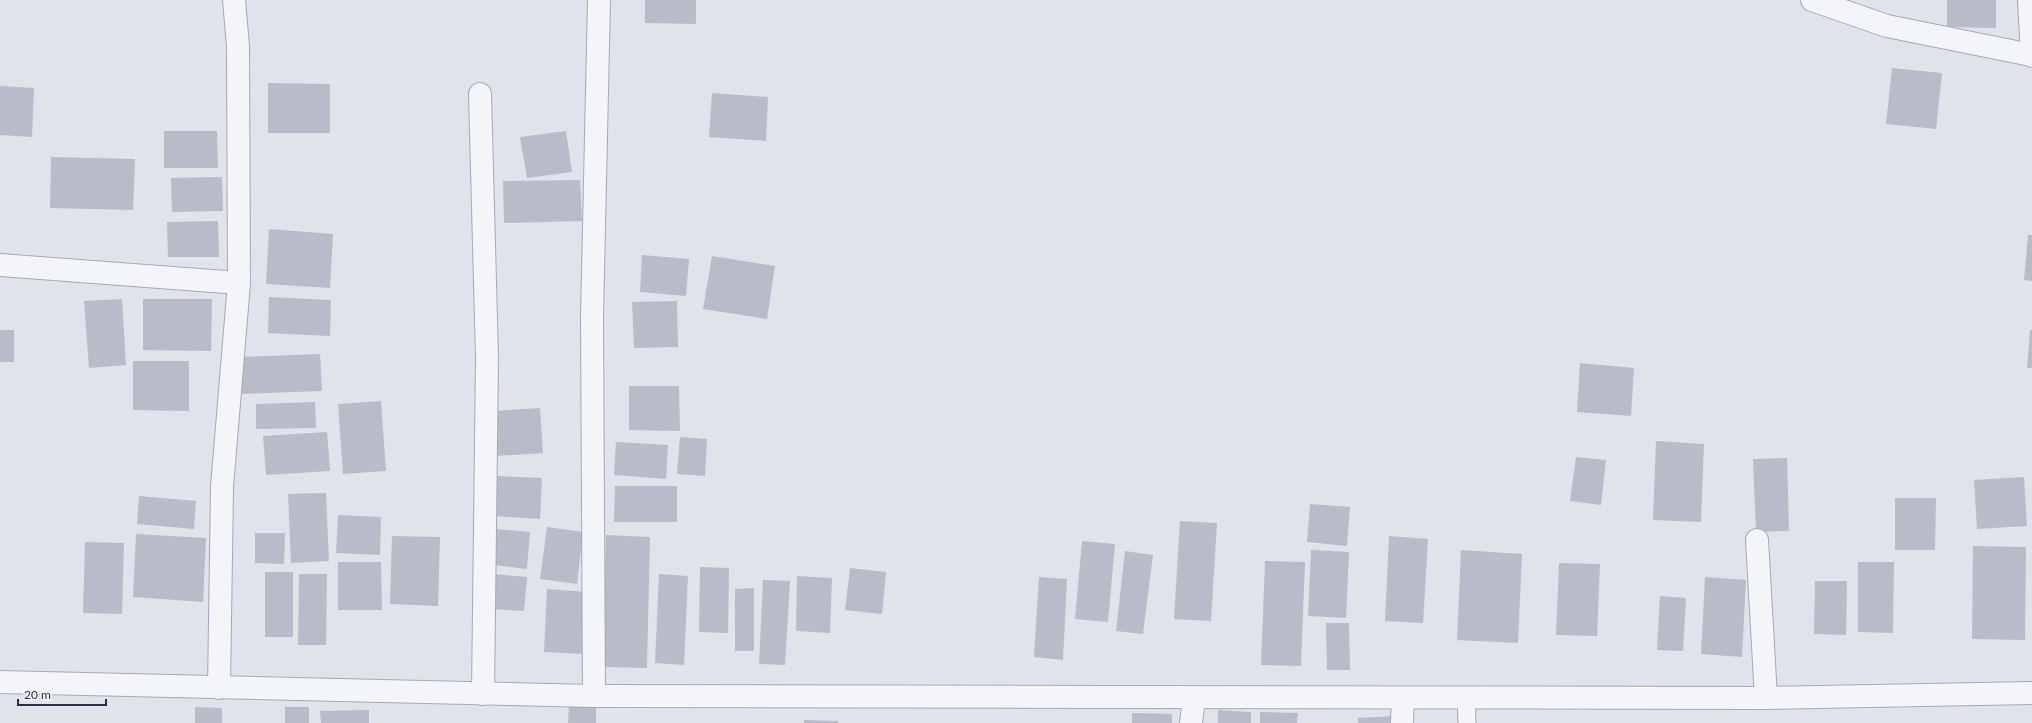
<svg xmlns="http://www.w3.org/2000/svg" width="2032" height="723" font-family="Lato,sans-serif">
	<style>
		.building { fill: #b8bcc8 }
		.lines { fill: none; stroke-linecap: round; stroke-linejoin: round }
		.lane-casing { stroke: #a6a9b5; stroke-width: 19 }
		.street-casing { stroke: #a6a9b5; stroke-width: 24 }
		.lane { stroke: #f4f5f8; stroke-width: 17 }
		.street { stroke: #f4f5f8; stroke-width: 22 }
	</style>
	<rect width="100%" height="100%" fill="#e1e3eb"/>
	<!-- building -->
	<g class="building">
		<polygon points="645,0 696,0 696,24 645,23"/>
		<polygon points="1947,0 1996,0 1996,28 1947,27"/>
		<polygon points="1892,68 1942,73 1936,129 1886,124"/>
		<polygon points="268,83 330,84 330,133 268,133"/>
		<polygon points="0,86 34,88 32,137 0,135"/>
		<polygon points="712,93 768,97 766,141 709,137"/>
		<polygon points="164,131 217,131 218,168 164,168"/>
		<polygon points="566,131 572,172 527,178 520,137"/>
		<polygon points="51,157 135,159 133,210 50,208"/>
		<polygon points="222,177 223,211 172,212 171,178"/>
		<polygon points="580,180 582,221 504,223 503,181"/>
		<polygon points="218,221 219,257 168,257 167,222"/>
		<polygon points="269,229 333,234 330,288 266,284"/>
		<polygon points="2028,235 2032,235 2032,281 2024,280"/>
		<polygon points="642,255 689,259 686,296 640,292"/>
		<polygon points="712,256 775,266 767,319 703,309"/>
		<polygon points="269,297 331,300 330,336 268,333"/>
		<polygon points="122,299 126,365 89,368 84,301"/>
		<polygon points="143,299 212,299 211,351 143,350"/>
		<polygon points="677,301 678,347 634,348 632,302"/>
		<rect x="0" y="330" width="14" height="32"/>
		<polygon points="2030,330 2032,330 2032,368 2027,368"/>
		<polygon points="320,354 322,391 242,394 240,357"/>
		<polygon points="133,361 189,361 189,411 133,410"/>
		<polygon points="1580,363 1634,368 1631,416 1577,412"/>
		<polygon points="629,386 679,386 680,431 629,430"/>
		<polygon points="381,401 386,471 343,474 338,404"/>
		<polygon points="315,402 316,428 256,429 256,404"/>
		<polygon points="540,408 543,453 495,456 492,411"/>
		<polygon points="327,432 330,471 266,475 263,436"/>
		<polygon points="680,437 707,439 705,476 677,474"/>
		<polygon points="1656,441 1704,444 1701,522 1653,520"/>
		<polygon points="616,442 668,445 666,479 614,475"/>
		<polygon points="1576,457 1606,460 1601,505 1570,501"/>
		<polygon points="1787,458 1789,531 1756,532 1753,459"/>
		<polygon points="496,476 542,478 540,519 494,516"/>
		<polygon points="2024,477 2027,526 1977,529 1974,480"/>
		<polygon points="615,486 677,486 677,522 614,522"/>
		<polygon points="326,493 329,561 291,563 288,494"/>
		<polygon points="139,496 196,501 194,529 137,524"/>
		<polygon points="1895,498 1936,498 1935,550 1895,550"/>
		<polygon points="1310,504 1350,507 1347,546 1307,542"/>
		<polygon points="338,515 381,517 380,555 336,553"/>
		<polygon points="1180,521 1217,523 1211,621 1174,619"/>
		<polygon points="547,527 583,532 577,584 540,579"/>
		<polygon points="497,529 530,532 527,569 494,565"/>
		<polygon points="255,533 285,533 284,564 255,563"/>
		<polygon points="136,534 206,538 203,602 133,597"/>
		<polygon points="606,535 650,537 647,668 603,667"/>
		<polygon points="392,536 440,537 438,606 390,604"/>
		<polygon points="1389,536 1428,539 1423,623 1385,621"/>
		<polygon points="1082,541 1115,544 1108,622 1075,619"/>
		<polygon points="85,542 124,543 122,614 83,613"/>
		<polygon points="1973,546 2026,547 2025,640 1972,639"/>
		<polygon points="1311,550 1349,552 1346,618 1308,616"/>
		<polygon points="1461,550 1522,554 1518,643 1457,640"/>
		<polygon points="1125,551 1153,555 1143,634 1116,631"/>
		<polygon points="1265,561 1305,562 1301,666 1261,665"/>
		<polygon points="338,562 381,562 382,610 338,610"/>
		<polygon points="1858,562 1894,562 1893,633 1858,632"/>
		<polygon points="1559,563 1600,564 1597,636 1556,635"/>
		<polygon points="700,567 729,568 728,633 699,632"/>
		<polygon points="850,568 886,572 882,614 845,610"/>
		<rect x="265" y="572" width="28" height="65"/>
		<polygon points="299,574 327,574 326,645 298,645"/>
		<polygon points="494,574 527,577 524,611 491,609"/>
		<polygon points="659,574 688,576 684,665 655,663"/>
		<polygon points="797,576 832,578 830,633 796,631"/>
		<polygon points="1039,577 1067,579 1063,660 1034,657"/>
		<polygon points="1705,577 1746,580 1742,657 1701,654"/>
		<polygon points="763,580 790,581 785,665 759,664"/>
		<polygon points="1815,581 1847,581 1846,635 1814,634"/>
		<polygon points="754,588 754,651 735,651 735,589"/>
		<polygon points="547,589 586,592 583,654 544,652"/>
		<polygon points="1660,596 1686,598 1683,651 1657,650"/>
		<polygon points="1326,623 1349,623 1350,670 1327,670"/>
		<polygon points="569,705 596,707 596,723 568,723"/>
		<polygon points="195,707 222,708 222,723 195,723"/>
		<rect x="285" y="707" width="24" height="16"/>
		<polygon points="369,710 369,723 321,723 320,711"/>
		<polygon points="1218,710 1251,712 1251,723 1218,723"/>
		<polygon points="1260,712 1298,713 1297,723 1260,723"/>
		<polygon points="1132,713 1172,714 1172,723 1132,723"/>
		<polygon points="1394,716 1395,723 1358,723 1358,718"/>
		<polygon points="804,720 838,721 838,723 804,723"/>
	</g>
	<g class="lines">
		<defs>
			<polyline id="lane" points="1466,697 1467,723"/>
			<g id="street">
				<polyline points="1812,0 1887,26 2031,55"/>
				<polyline points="2029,0 2032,56"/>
				<polyline points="480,94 487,358 483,694"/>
				<polyline points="0,265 239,283"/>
				<polyline points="1757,540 1766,698"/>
				<polyline points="0,682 594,696 1766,698 2032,693"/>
				<polyline points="219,688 222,487 239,283 238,46 234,0"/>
				<polyline points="594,696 592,318 599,0"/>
				<polyline points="1191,723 1194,698"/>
				<polyline points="1402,723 1403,698"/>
			</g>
		</defs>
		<!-- lane casing -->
		<use href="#lane" class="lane-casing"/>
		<!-- street casing -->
		<use href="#street" class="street-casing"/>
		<!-- lane -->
		<use href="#lane" class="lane"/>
		<!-- street -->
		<use href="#street" class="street"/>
	</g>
	<!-- scale -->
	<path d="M18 699v6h88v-6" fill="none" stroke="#282e43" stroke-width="2"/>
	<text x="24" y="699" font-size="12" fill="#282e43" stroke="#f1f3f8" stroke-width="3" paint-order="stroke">20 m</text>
</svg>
